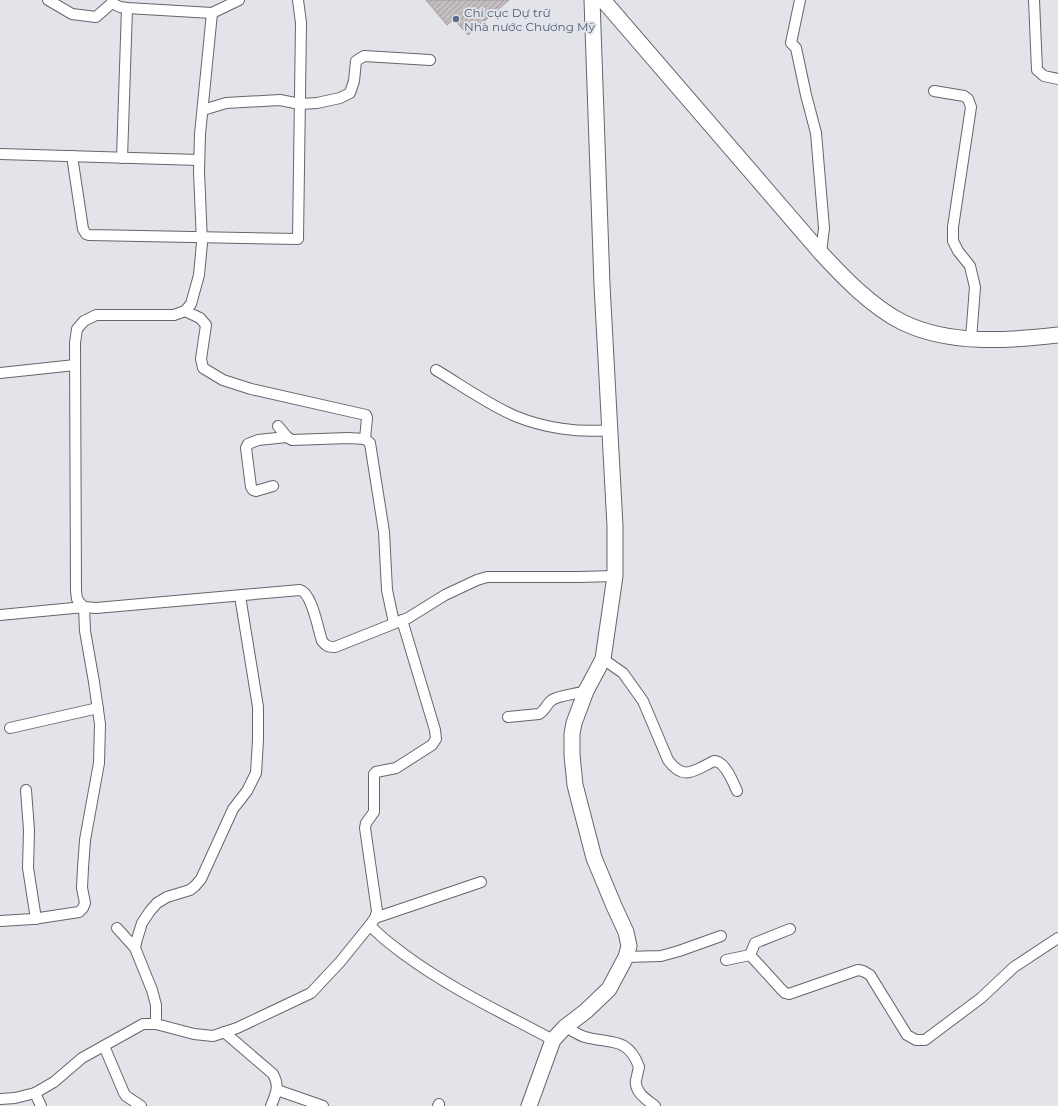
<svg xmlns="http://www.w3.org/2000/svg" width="1058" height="1106" font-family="Montserrat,sans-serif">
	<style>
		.building { fill: url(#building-hatch); stroke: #9f989b }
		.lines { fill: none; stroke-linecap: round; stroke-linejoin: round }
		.minor-casing { stroke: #65666c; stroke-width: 12 }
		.secondary-casing { stroke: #65666c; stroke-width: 17 }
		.minor { stroke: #fff; stroke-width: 10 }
		.secondary { stroke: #fff; stroke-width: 15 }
		.service-dot { fill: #5c6f8a; stroke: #e2e4ea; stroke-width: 1.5 }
		.labels { text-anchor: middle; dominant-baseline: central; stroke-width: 4; stroke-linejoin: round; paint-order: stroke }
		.service-label { font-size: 12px; fill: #4e5e75; stroke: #e2e4ea; text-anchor: start }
	</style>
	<defs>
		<pattern id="building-hatch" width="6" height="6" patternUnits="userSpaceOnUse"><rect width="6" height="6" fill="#c5bec1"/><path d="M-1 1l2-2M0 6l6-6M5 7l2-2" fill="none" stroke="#a09b9d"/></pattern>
	</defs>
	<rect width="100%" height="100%" fill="#e2e4ea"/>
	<!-- building -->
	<polygon class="building" points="426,0 509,0 468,35 454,19 447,25"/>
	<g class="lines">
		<defs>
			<g id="minor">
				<polyline points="48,0 72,14 96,17 112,3"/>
				<polyline points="112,0 112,3 120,7 127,8 212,13 239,0"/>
				<polyline points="800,0 791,43 796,48 806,95 816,133 824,228 821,253"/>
				<polyline points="1034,0 1037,70 1044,76 1058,79"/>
				<path d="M212,13l-12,121 -1,37 3,72 -3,32 -8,29 -6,7 -11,4h-78l-12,6 -7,8 -2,14 1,248 1,8 3,4 4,4 12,1 204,-18c12,3 18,39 22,51 4,5 6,6 13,6l73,-29 37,-23 32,-15 10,-3h92l36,-1"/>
				<polyline points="934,91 964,96 968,99 971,107 953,227 953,241 958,251 970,266 975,287 971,339"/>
				<polyline points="203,110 226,103 280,100 300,104 317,103 340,98 350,93 354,81 356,61 364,56 430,60"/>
				<polyline points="0,154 199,160"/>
				<polyline points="72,156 83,229 86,234 89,235 298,239 301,23 298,0"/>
				<polyline points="122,158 127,8"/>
				<polyline points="185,311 200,318 206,325 201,359 203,368 223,380 251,389 366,415 367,418 365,439"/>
				<path d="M436,370c25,15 53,35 79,46 29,12 64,17 94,14"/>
				<polyline points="0,373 75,365"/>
				<polyline points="278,426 287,437 292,440 348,438 365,439 370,443 384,532 387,590 394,623"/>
				<polyline points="273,486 256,491 253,490 251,487 246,448 248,444 258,440 287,437"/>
				<polyline points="0,615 84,607 85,631 94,682 100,724 99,763 85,840 83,868 82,888 85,903 83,908 79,912 33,919 0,921"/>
				<path d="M603,659l20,14 20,28 25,59c16,22 27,10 46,1 11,0 19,21 23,30"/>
				<path d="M508,717l31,-3c7,-4 7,-10 13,-14 7,-5 25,-6 34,-9"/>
				<polyline points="10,728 98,708"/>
				<polyline points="26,790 29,830 28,868 36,919"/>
				<polyline points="375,918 481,882"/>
				<polyline points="370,925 375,918 377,911 365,828 366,823 374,812 374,774 376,772 396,768 432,745 436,739 435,730 402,620"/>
				<polyline points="117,928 135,948"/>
				<polyline points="750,955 755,943 790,929"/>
				<polyline points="626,957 661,956 679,951 721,936"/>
				<polyline points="726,960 750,955 781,989 785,993 789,994 858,970 863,971 870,975 907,1035 916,1040 925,1040 981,998 1014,967 1058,938"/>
				<polyline points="156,1024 156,1005 152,990 135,948 137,939 142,923 150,911 157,903 167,897 190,890 195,886 201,879 233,809 247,791 256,773 258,740 258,707 240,596"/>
				<path d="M565,1027c7,3 13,8 20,10 24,7 43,-1 54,30 -1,4 -2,9 -3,13 -2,12 11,20 19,26"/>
				<path d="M224,1032l49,42c7,13 3,19 -2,32"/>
				<polyline points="104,1046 124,1093 126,1096 141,1106"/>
				<polyline points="277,1090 323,1106"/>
				<polyline points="35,1093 41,1106"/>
				<path d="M0,1099l15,-1 20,-5 19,-11 28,-24 61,-34h13l38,10 19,2 24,-8 74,-35 29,-31 30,-37c10,12 23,21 35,30 46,34 98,58 148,85"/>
				<polyline points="438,1106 439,1104"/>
			</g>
			<g id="secondary">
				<path d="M603,0l218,253c22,24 51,54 81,69 47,23 105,19 156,13"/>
				<polyline points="529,1106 553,1040 565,1027 586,1011 609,989 626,957 629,946 626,932 614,906 594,858 575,785 572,755 572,734 574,723 586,691 603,659 615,576 615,526 602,285 592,0"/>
			</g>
		</defs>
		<!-- minor casing -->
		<use href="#minor" class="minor-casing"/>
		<!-- secondary casing -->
		<use href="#secondary" class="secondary-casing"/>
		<!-- minor -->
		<use href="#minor" class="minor"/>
		<!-- secondary -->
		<use href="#secondary" class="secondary"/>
	</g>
	<!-- markers -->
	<circle class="service-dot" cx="456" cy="19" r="4"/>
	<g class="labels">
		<!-- service labels -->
		<g class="service-label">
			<text x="464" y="12">Chi cục Dự trữ<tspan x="464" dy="14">Nhà nước Chương Mỹ</tspan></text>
		</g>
	</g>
</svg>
